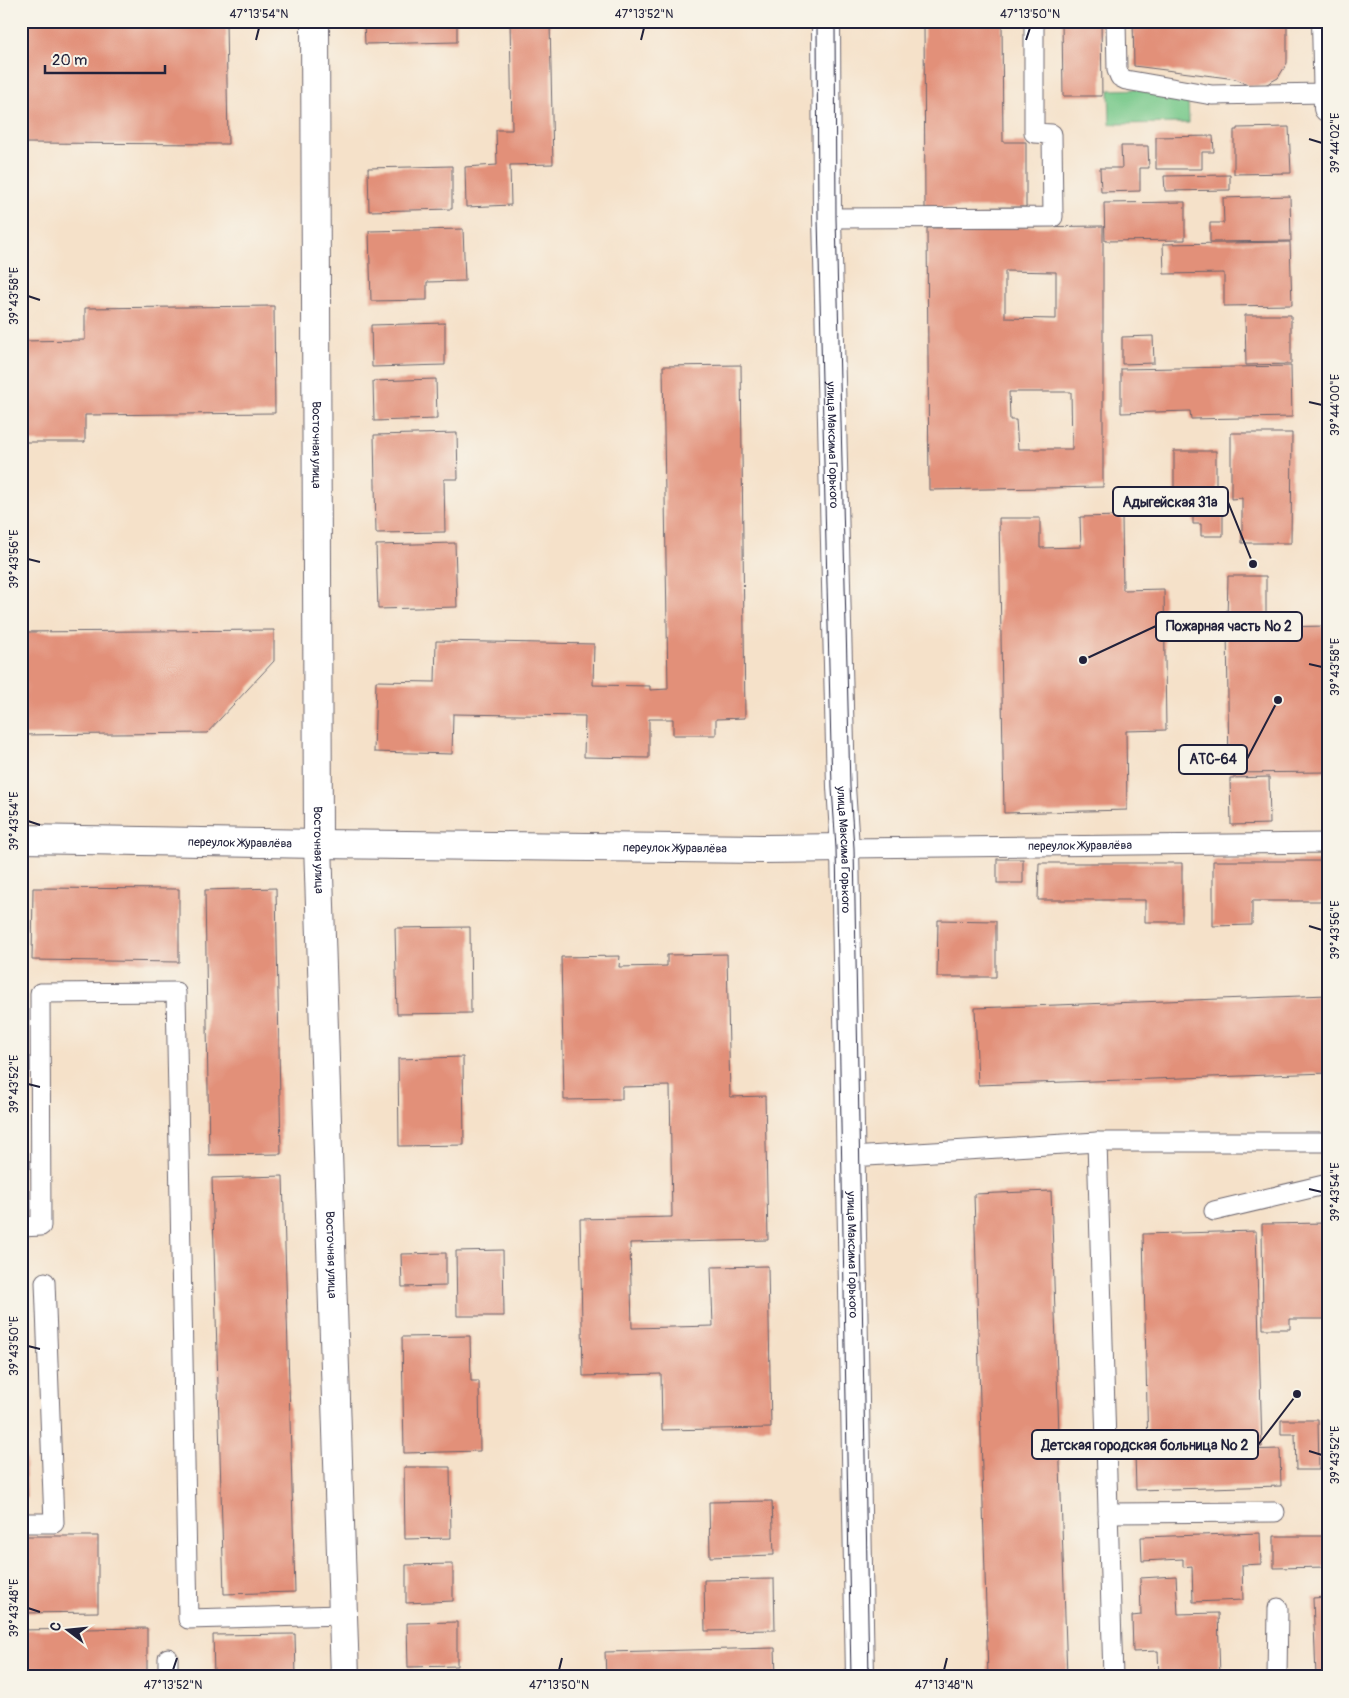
<svg xmlns="http://www.w3.org/2000/svg" width="1349" height="1698" font-family="Pangolin,sans-serif">
	<style>
		.green { fill: #78c98b; stroke: #4d7663 }
		.building { fill: #e29079; fill-rule: evenodd }
		.lines { fill: none; stroke-linecap: round; stroke-linejoin: round }
		.lane-casing { stroke: #6c656d; stroke-width: 21 }
		.street-casing { stroke: #6c656d; stroke-width: 30 }
		.secondary-casing { stroke: #6c656d; stroke-width: 30 }
		.lane { stroke: #fff; stroke-width: 19 }
		.street { stroke: #fff; stroke-width: 28 }
		.secondary { stroke: #fff; stroke-width: 28 }
		.tram { stroke: #22223b; stroke-width: 1 }
		.ticks { fill: none; stroke: #22223b; stroke-width: 2 }
		.labels { text-anchor: middle; dominant-baseline: central; stroke-width: 4.5; stroke-linejoin: round; paint-order: stroke }
		.street-label { font-size: 12px; fill: #22223b; stroke: #f7f3e8 }
		.leader { fill: none; stroke: #22223b; stroke-width: 2 }
		.callout-dot { fill: #22223b; stroke: #f7f3e8; stroke-width: 2 }
		.callout { fill: #f7f3e8; stroke: #22223b; stroke-width: 2 }
		.callout-label { font-size: 14px; text-anchor: middle; font-weight: bold; fill: #22223b }
		.neatline { fill: none; stroke: #22223b; stroke-width: 2 }
		.ticks-label { font-size: 12px; text-anchor: middle; fill: #22223b }
	</style>
	<rect width="100%" height="100%" fill="#f7f3e8"/>
	<filter id="ink" filterUnits="userSpaceOnUse"><feTurbulence type="fractalNoise" baseFrequency=".02" numOctaves="2"/><feDisplacementMap in="SourceGraphic" scale="10" xChannelSelector="R" yChannelSelector="G"/><feConvolveMatrix kernelMatrix="1 2 1 2 8 2 1 2 1" color-interpolation-filters="sRGB"/></filter>
	<filter id="wash" filterUnits="userSpaceOnUse"><feTurbulence type="fractalNoise" baseFrequency=".0096" numOctaves="4" result="noise"/><feDisplacementMap in="SourceGraphic" scale="20" xChannelSelector="R" yChannelSelector="G"/><feGaussianBlur stdDeviation="1.12" result="paint"/><feColorMatrix in="noise" values="0 0 0 0 0 0 0 0 0 0 0 0 0 0 0 0 0 1.4 0 .05"/><feComposite in="paint" operator="in"/></filter>
	<g filter="url(#wash)">
		<rect width="100%" height="100%" fill="#f5e1c9"/>
		<!-- green -->
		<polygon class="green" points="1146,89 1188,99 1189,123 1110,124 1109,90"/>
		<g id="blocks">
			<!-- building -->
			<g class="building">
				<polygon points="21,21 226,21 228,144 21,143"/>
				<polygon points="364,21 457,21 457,42 365,44"/>
				<polygon points="510,21 550,21 553,164 510,165 511,205 466,207 465,167 497,165 496,130 512,130"/>
				<polygon points="924,21 1002,21 1003,142 1026,142 1026,207 925,208"/>
				<polygon points="1062,21 1101,21 1102,96 1063,96"/>
				<polygon points="1133,21 1287,21 1287,63 1278,78 1265,85 1250,86 1236,79 1134,66"/>
				<polygon points="1289,127 1291,173 1234,174 1234,130 1237,130 1237,128"/>
				<polygon points="1213,136 1214,152 1202,152 1202,169 1156,169 1156,137"/>
				<polygon points="1121,146 1148,146 1149,168 1140,168 1140,191 1101,192 1100,168 1122,168"/>
				<polygon points="452,166 452,209 369,211 368,168"/>
				<polygon points="1230,175 1230,190 1165,191 1164,176"/>
				<polygon points="1290,196 1291,241 1210,242 1210,223 1224,223 1223,198"/>
				<polygon points="1185,202 1185,240 1105,241 1104,203"/>
				<path d="M1103,226v261l-174,3 -2,-262zM1005,271l51,1v47l-51,-1zM1009,392h62l1,57h-54l-2,-29h-6z"/>
				<polygon points="463,229 465,281 427,282 427,300 371,301 369,231"/>
				<polygon points="1290,242 1292,305 1224,306 1224,273 1164,274 1163,244"/>
				<polygon points="274,306 275,413 85,415 85,442 21,442 21,341 85,340 85,308"/>
				<polygon points="1245,315 1291,315 1291,364 1246,365"/>
				<polygon points="445,323 445,365 372,367 371,325"/>
				<polygon points="1153,336 1154,363 1122,364 1122,337"/>
				<polygon points="741,365 745,718 716,719 716,735 673,735 673,719 649,719 649,758 584,757 585,716 453,714 452,754 374,752 376,681 435,682 436,641 594,644 593,685 650,686 650,690 668,689 663,366"/>
				<polygon points="1291,366 1292,417 1191,419 1190,411 1121,413 1121,369"/>
				<polygon points="436,379 437,419 374,421 373,381"/>
				<polygon points="457,433 458,479 444,479 445,532 376,533 374,435"/>
				<polygon points="1231,433 1292,433 1291,543 1242,543 1242,498 1231,499"/>
				<rect x="1174" y="451" width="42" height="43"/>
				<polygon points="1193,498 1223,498 1223,536 1201,536 1201,524 1193,524"/>
				<polygon points="1122,516 1123,590 1164,589 1166,730 1126,731 1127,810 1004,813 999,518 1040,518 1040,548 1081,547 1080,517"/>
				<polygon points="455,543 457,607 378,609 376,545"/>
				<polygon points="1228,576 1266,576 1266,621 1227,621"/>
				<polygon points="1328,626 1328,772 1229,773 1227,628"/>
				<polygon points="274,630 274,661 207,733 21,735 21,632"/>
				<polygon points="1269,777 1270,824 1231,825 1230,778"/>
				<rect x="997" y="859" width="26" height="24"/>
				<polygon points="1213,861 1328,861 1328,901 1252,901 1252,925 1213,926"/>
				<polygon points="1039,863 1182,863 1182,922 1145,922 1145,900 1038,900"/>
				<polygon points="33,888 179,889 179,962 32,960"/>
				<polygon points="276,888 281,1154 209,1155 205,890"/>
				<polygon points="938,920 996,921 996,977 937,977"/>
				<polygon points="470,927 471,1013 397,1014 395,928"/>
				<polygon points="727,954 730,1097 765,1096 768,1240 630,1243 632,1328 713,1326 711,1267 768,1266 771,1428 662,1430 661,1374 583,1376 580,1219 672,1217 670,1086 622,1087 622,1099 564,1100 561,957 620,956 619,967 667,966 667,955"/>
				<polygon points="1328,995 1328,1073 978,1085 975,1008"/>
				<polygon points="463,1057 464,1145 399,1146 398,1059"/>
				<polygon points="283,1176 295,1592 224,1594 212,1178"/>
				<polygon points="1051,1191 1067,1677 988,1677 974,1194"/>
				<polygon points="1328,1223 1328,1319 1290,1319 1290,1329 1263,1329 1262,1224"/>
				<polygon points="1256,1231 1262,1447 1148,1450 1143,1234"/>
				<polygon points="503,1250 504,1316 457,1316 456,1251"/>
				<polygon points="446,1253 446,1286 402,1287 401,1254"/>
				<polygon points="470,1336 471,1381 479,1381 480,1451 404,1453 402,1337"/>
				<polygon points="23,1409 27,1498 21,1499 21,1410"/>
				<polygon points="1281,1420 1318,1420 1319,1470 1296,1470 1295,1434 1281,1434"/>
				<polygon points="1280,1449 1281,1486 1136,1490 1135,1453"/>
				<polygon points="404,1467 450,1467 451,1538 405,1539"/>
				<polygon points="772,1501 774,1555 710,1557 709,1502"/>
				<polygon points="1260,1533 1261,1564 1242,1565 1243,1600 1193,1602 1192,1566 1183,1567 1183,1559 1142,1561 1141,1537"/>
				<polygon points="21,1536 98,1536 98,1612 21,1613"/>
				<polygon points="1274,1536 1328,1536 1328,1567 1274,1568"/>
				<polygon points="453,1564 453,1601 406,1603 406,1565"/>
				<polygon points="1176,1576 1178,1614 1218,1613 1220,1677 1159,1677 1158,1651 1133,1652 1132,1616 1141,1615 1140,1578"/>
				<polygon points="774,1579 775,1630 705,1631 704,1580"/>
				<polygon points="1328,1597 1328,1677 1316,1677 1313,1598"/>
				<polygon points="457,1622 457,1666 408,1667 407,1623"/>
				<polygon points="147,1628 147,1677 21,1677 21,1630"/>
				<polygon points="295,1634 296,1677 214,1677 213,1635"/>
				<polygon points="775,1648 776,1677 606,1677 605,1652"/>
			</g>
		</g>
	</g>
	<g filter="url(#ink)">
		<use href="#blocks" fill-opacity="0" stroke="#6c656d" stroke-width="1"/>
		<g class="lines">
			<defs>
				<g id="lane">
					<polyline points="1116,21 1117,70 1120,77 1126,80 1212,95 1328,93"/>
					<polyline points="827,218 1053,217 1052,134 1034,133 1034,21"/>
					<path id="s1" d="M845,848l483,-5"/>
					<polyline points="1097,1142 1113,1677"/>
					<polyline points="851,1157 1097,1142 1328,1142"/>
					<polyline points="1214,1211 1328,1184"/>
					<polyline points="21,1227 41,1226 40,993 176,992 188,1619 343,1615"/>
					<polyline points="1108,1513 1275,1512"/>
					<polyline points="21,1523 54,1523 45,1282"/>
					<polyline points="168,1658 168,1677"/>
					<polyline points="1277,1677 1278,1608"/>
				</g>
				<g id="street">
					<path id="s2" d="M315,21l3,823 27,833"/>
					<polyline points="1326,21 1328,108"/>
					<path id="s3" d="M21,839l297,5 445,5 82,-1"/>
				</g>
				<g id="secondary">
					<path id="s4" d="M826,21l1,197 14,569 4,61 15,829"/>
				</g>
			</defs>
			<!-- lane casing -->
			<use href="#lane" class="lane-casing"/>
			<!-- street casing -->
			<use href="#street" class="street-casing"/>
			<!-- secondary casing -->
			<use href="#secondary" class="secondary-casing"/>
			<!-- lane -->
			<use href="#lane" class="lane"/>
			<!-- street -->
			<use href="#street" class="street"/>
			<!-- secondary -->
			<use href="#secondary" class="secondary"/>
			<!-- tram -->
			<g class="tram">
				<polyline points="817,21 818,218 832,788 836,848 851,1677"/>
				<polyline points="835,21 836,218 850,787 854,848 869,1677"/>
			</g>
		</g>
	</g>
	<!-- ticks -->
	<path class="ticks" d="M256,40l3,-12M641,40l3,-12M1026,40l4,-12M1309,139l13,4M28,296l12,4M1309,402l13,3M28,559l12,3M1309,664l13,3M28,821l12,4M1309,926l13,4M28,1084l12,3M1309,1189l13,3M28,1346l12,3M1309,1451l13,4M28,1608l12,4M173,1670l4,-12M559,1670l3,-12M944,1670l3,-12"/>
	<g class="labels">
		<!-- street labels -->
		<g class="street-label">
			<text stroke="none"><textPath href="#s2" startOffset="424">Восточная улица</textPath></text>
			<text stroke="none"><textPath href="#s4" startOffset="424">улица Максима Горького</textPath></text>
			<text stroke="none"><textPath href="#s3" startOffset="219">переулок Журавлёва</textPath></text>
			<text stroke="none"><textPath href="#s1" startOffset="235">переулок Журавлёва</textPath></text>
			<text stroke="none"><textPath href="#s3" startOffset="654">переулок Журавлёва</textPath></text>
			<text stroke="none"><textPath href="#s2" startOffset="829">Восточная улица</textPath></text>
			<text stroke="none"><textPath href="#s4" startOffset="829">улица Максима Горького</textPath></text>
			<text stroke="none"><textPath href="#s2" startOffset="1234">Восточная улица</textPath></text>
			<text stroke="none"><textPath href="#s4" startOffset="1234">улица Максима Горького</textPath></text>
		</g>
	</g>
	<!-- callouts -->
	<path class="leader" d="M1253 564L1228 502M1083 660L1156 626M1278 700L1247 759M1297 1394L1258 1445"/>
	<g class="callout-dot">
		<circle cx="1253" cy="564" r="5"/>
		<circle cx="1083" cy="660" r="5"/>
		<circle cx="1278" cy="700" r="5"/>
		<circle cx="1297" cy="1394" r="5"/>
	</g>
	<g class="callout">
		<rect x="1113" y="487" width="115" height="29" rx="5"/>
		<rect x="1156" y="612" width="146" height="29" rx="5"/>
		<rect x="1179" y="745" width="68" height="29" rx="5"/>
		<rect x="1032" y="1430" width="226" height="29" rx="5"/>
	</g>
	<g class="callout-label">
		<text x="1170" y="507">Адыгейская 31а</text>
		<text x="1229" y="631">Пожарная часть № 2</text>
		<text x="1213" y="764">АТС-64</text>
		<text x="1145" y="1450">Детская городская больница № 2</text>
	</g>
	<!-- margin -->
	<rect width="1349" height="1698" fill="none" stroke="#f7f3e8" stroke-width="55"/>
	<!-- north arrow -->
	<g transform="translate(68 1630) rotate(286)" stroke="#f7f3e8" stroke-width="4" paint-order="stroke">
	<path d="M0-4L9 19L0 12L-9 19Z" fill="#22223b"/>
	<text y="-8" font-size="14" font-weight="bold" text-anchor="middle" fill="#22223b">С</text>
	</g>
	<!-- scale -->
	<path d="M45 65v8h120v-8" fill="none" stroke="#22223b" stroke-width="2.5"/>
	<text x="52" y="65" font-size="15" fill="#22223b" stroke="#f7f3e8" stroke-width="4" paint-order="stroke">20 m</text>
	<rect x="28" y="28" width="1294" height="1642" class="neatline"/>
	<g class="ticks-label">
		<text x="259" y="18">47°13'54"N</text>
		<text x="644" y="18">47°13'52"N</text>
		<text x="1030" y="18">47°13'50"N</text>
		<text transform="translate(1335 143) rotate(-90)" y="4">39°44'02"E</text>
		<text transform="translate(14 296) rotate(-90)" y="4">39°43'58"E</text>
		<text transform="translate(1335 405) rotate(-90)" y="4">39°44'00"E</text>
		<text transform="translate(14 559) rotate(-90)" y="4">39°43'56"E</text>
		<text transform="translate(1335 667) rotate(-90)" y="4">39°43'58"E</text>
		<text transform="translate(14 821) rotate(-90)" y="4">39°43'54"E</text>
		<text transform="translate(1335 930) rotate(-90)" y="4">39°43'56"E</text>
		<text transform="translate(14 1084) rotate(-90)" y="4">39°43'52"E</text>
		<text transform="translate(1335 1192) rotate(-90)" y="4">39°43'54"E</text>
		<text transform="translate(14 1346) rotate(-90)" y="4">39°43'50"E</text>
		<text transform="translate(1335 1455) rotate(-90)" y="4">39°43'52"E</text>
		<text transform="translate(14 1608) rotate(-90)" y="4">39°43'48"E</text>
		<text x="173" y="1689">47°13'52"N</text>
		<text x="559" y="1689">47°13'50"N</text>
		<text x="944" y="1689">47°13'48"N</text>
	</g>
</svg>
